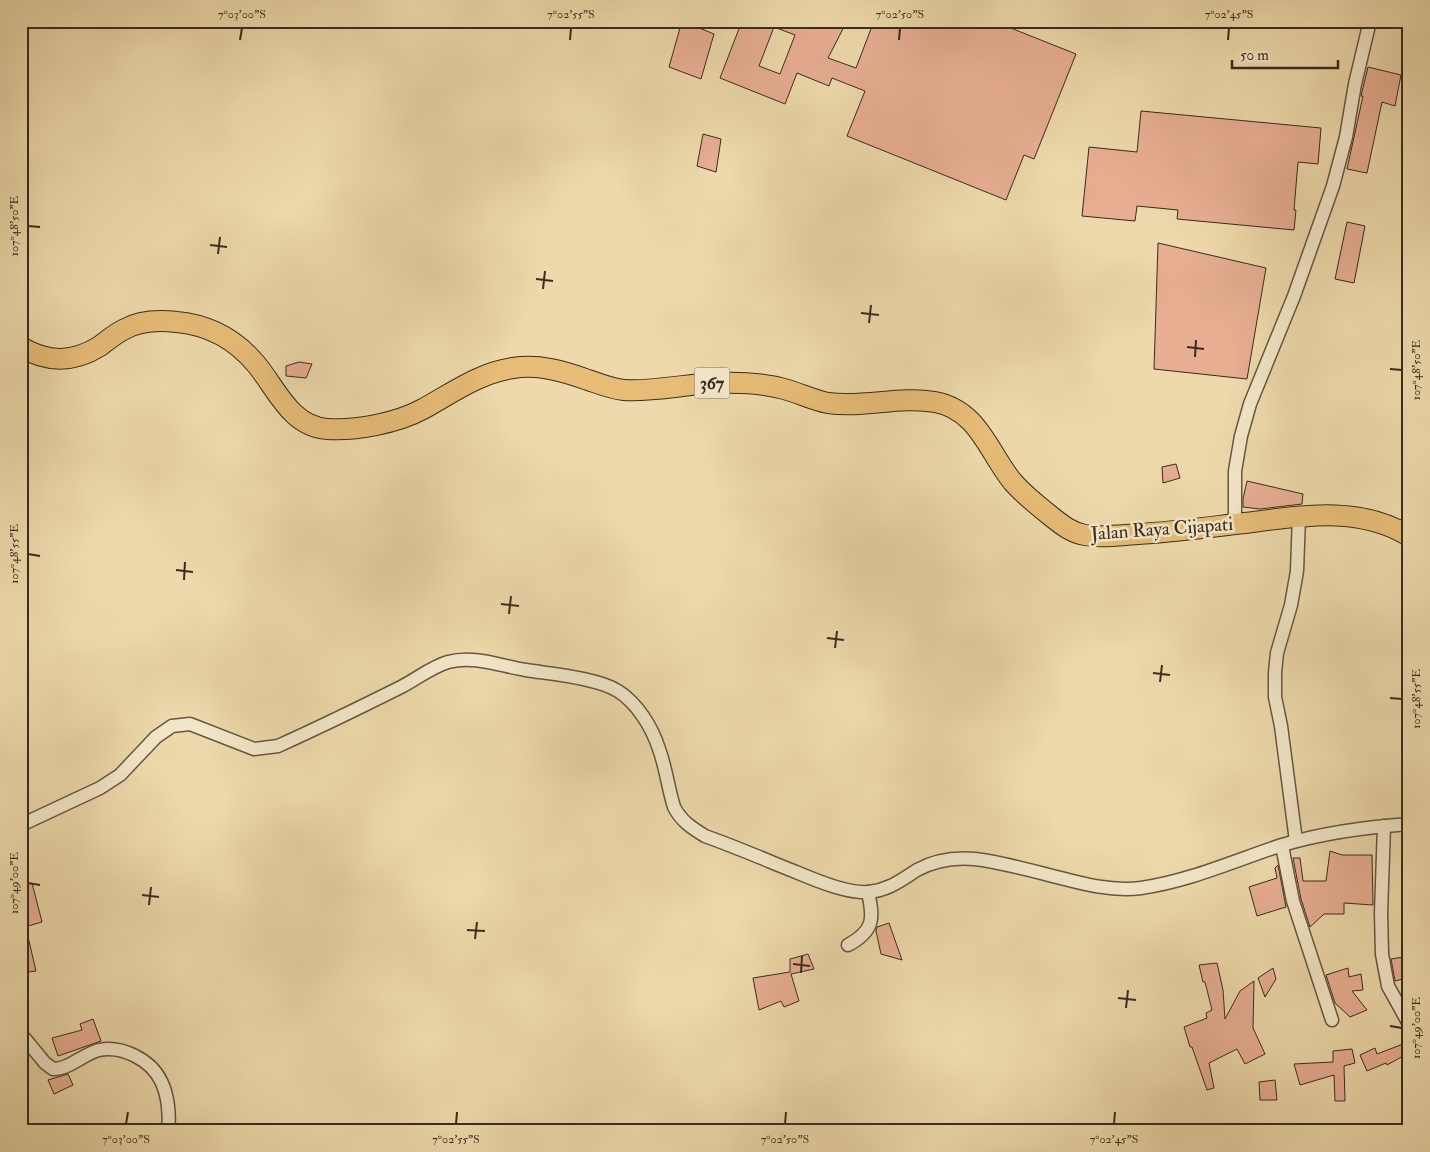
<svg xmlns="http://www.w3.org/2000/svg" width="1430" height="1152" font-family="'IM FELL Double Pica',serif">
	<style>
		.building { fill: #e7ae92; stroke: #382c1e; fill-rule: evenodd }
		.lines { fill: none; stroke-linecap: round; stroke-linejoin: round }
		.street-casing { stroke: #655741; stroke-width: 15 }
		.primary-casing { stroke: #382c1e; stroke-width: 22 }
		.street { stroke: #f3e6c8; stroke-width: 12 }
		.primary { stroke: #e6bc76; stroke-width: 20 }
		.ticks { fill: none; stroke: #382c1e; stroke-width: 2 }
		.labels { text-anchor: middle; dominant-baseline: central; stroke-width: 5; stroke-linejoin: round; paint-order: stroke }
		.shield { fill: #f3e6c8; stroke: #706451; stroke-width: 1 }
		.shield-label { font-size: 18px; font-weight: bold; fill: #382c1e }
		.street-label { font-size: 19px; fill: #382c1e; stroke: #f3e6c8 }
		.neatline { fill: none; stroke: #382c1e; stroke-width: 2 }
		.ticks-label { font-size: 12px; text-anchor: middle; fill: #382c1e }
	</style>
	<rect width="100%" height="100%" fill="#edd9ab"/>
	<filter id="stains"><feTurbulence type="fractalNoise" baseFrequency=".004" numOctaves="4"/><feColorMatrix values="0 0 0 0 .2 0 0 0 0 .09 0 0 0 0 .02 0 0 0 .5 -.17"/></filter>
	<radialGradient id="worn" r=".72"><stop offset=".6" stop-color="#630" stop-opacity="0"/><stop offset="1" stop-color="#630" stop-opacity=".3"/></radialGradient>
	<!-- building -->
	<g class="building">
		<polygon points="682,21 714,34 701,79 669,67"/>
		<path d="M742,21h105l-19,37 28,10 18,-47h119l83,33 -42,105 -10,-4 -18,45 -159,-64 18,-45 -33,-13 -3,8 -32,-13 -12,31 -65,-26zM774,27l21,8 -15,39 -21,-8z"/>
		<polygon points="1368,67 1401,75 1395,106 1382,102 1367,173 1347,169 1363,96 1361,96"/>
		<polygon points="1141,111 1321,128 1318,164 1298,162 1294,210 1296,210 1294,230 1177,219 1178,210 1137,206 1135,221 1082,216 1089,147 1137,152"/>
		<polygon points="703,134 721,139 716,172 697,166"/>
		<polygon points="1347,222 1365,226 1354,283 1335,279"/>
		<polygon points="1158,243 1266,268 1247,379 1154,369"/>
		<polygon points="299,362 312,364 306,378 286,376 286,366"/>
		<polygon points="1176,464 1180,478 1163,483 1162,467"/>
		<polygon points="1247,481 1303,494 1302,504 1260,509 1243,507 1243,499"/>
		<polygon points="1330,851 1342,855 1372,855 1373,905 1344,903 1344,914 1324,914 1310,927 1301,899 1293,858 1300,858 1303,881 1326,881"/>
		<polygon points="1278,865 1286,907 1257,916 1249,887 1277,878 1275,868"/>
		<polygon points="32,883 42,922 21,928 21,886"/>
		<polygon points="889,923 902,960 881,954 876,931 877,927"/>
		<polygon points="21,928 26,928 36,971 21,973"/>
		<polygon points="808,954 814,969 791,974 799,1001 784,1007 781,1001 759,1010 753,978 790,972 790,959"/>
		<polygon points="1403,957 1407,978 1395,981 1391,959"/>
		<polygon points="1217,963 1223,990 1225,1019 1240,991 1254,981 1253,1028 1265,1054 1245,1064 1237,1049 1209,1063 1214,1088 1207,1090 1192,1047 1190,1047 1184,1027 1207,1018 1206,1013 1212,1010 1205,982 1203,982 1199,965"/>
		<polygon points="1273,968 1276,979 1265,997 1258,978"/>
		<polygon points="1348,968 1349,977 1361,974 1363,990 1352,991 1367,1010 1350,1017 1335,1003 1326,975"/>
		<polygon points="93,1019 101,1041 58,1056 52,1038 82,1030 80,1024"/>
		<polygon points="1403,1044 1407,1054 1387,1065 1386,1063 1367,1071 1360,1055 1375,1048 1377,1054"/>
		<polygon points="1352,1049 1355,1063 1344,1066 1345,1101 1335,1101 1334,1075 1300,1085 1294,1064 1333,1062 1333,1051"/>
		<polygon points="68,1074 73,1085 54,1094 48,1080"/>
		<polygon points="1275,1080 1277,1100 1260,1100 1259,1082"/>
	</g>
	<g class="lines">
		<defs>
			<g id="street">
				<polyline points="1235,524 1235,471 1241,436 1250,404 1294,296 1333,186 1346,137 1355,84 1370,21"/>
				<path d="M21,825l79,-37 20,-13 36,-38 16,-11 18,-2 64,25 24,-3c42,-19 83,-39 123,-59 16,-8 30,-20 47,-25 27,-7 52,4 78,8 25,4 72,8 92,21 19,12 34,36 41,58 7,19 9,39 15,58 7,14 18,21 31,29 28,10 54,21 81,32 23,9 58,26 83,24 20,-2 32,-12 48,-22 18,-10 37,-13 58,-11 23,3 47,9 70,15 32,8 62,18 96,14 49,-7 95,-28 141,-43 41,-12 84,-18 127,-21"/>
				<polyline points="1384,826 1381,913 1382,954 1388,986 1409,1024"/>
				<polyline points="1296,841 1281,726 1275,697 1275,673 1277,653 1291,605 1297,571 1299,516"/>
				<polyline points="1282,846 1293,901 1332,1020"/>
				<path d="M848,945c26,-14 26,-26 20,-53"/>
				<path d="M21,1034l24,29 8,6c17,0 30,-15 46,-19 23,-5 52,10 62,31 7,14 9,34 7,50"/>
			</g>
			<path id="primary" d="M21,347c27,16 52,16 79,-1 8,-6 16,-13 25,-17 16,-9 35,-9 52,-7 32,3 59,18 79,42 21,25 34,62 71,65 29,2 70,-6 96,-20 29,-16 56,-36 90,-41 26,-4 50,3 75,12 12,4 24,9 36,10 28,2 63,-6 92,-7 23,-1 46,0 68,6 15,4 29,11 44,14 36,5 71,-7 107,-1 43,8 53,49 77,79 12,14 26,25 40,36 10,8 20,16 33,18 17,3 36,0 53,-1 36,-2 71,-7 107,-11 55,-7 114,-18 164,13"/>
		</defs>
		<!-- street casing -->
		<use href="#street" class="street-casing"/>
		<!-- primary casing -->
		<use href="#primary" class="primary-casing"/>
		<!-- street -->
		<use href="#street" class="street"/>
		<!-- primary -->
		<use href="#primary" class="primary"/>
	</g>
	<!-- ticks -->
	<path class="ticks" d="M240,40l2,-12M570,40l1,-12M899,40l1,-12M1228,40l1,-12M28,226l12,1M210,245l17,2M218,254l2,-17M536,279l17,2M543,289l2,-18M861,313l18,2M869,323l2,-18M1187,347l17,2M1195,357l1,-17M1390,369l12,1M28,554l12,2M176,570l17,2M184,580l1,-18M501,604l18,2M509,614l2,-18M827,638l17,2M835,648l2,-17M1153,673l17,2M1160,682l2,-17M1390,698l12,1M28,883l12,2M142,895l17,2M149,905l2,-18M467,930l18,1M475,939l2,-17M793,964l17,2M801,973l1,-17M1118,998l18,2M1126,1008l2,-18M1390,1026l12,2M126,1124l2,-12M456,1124l1,-12M785,1124l1,-12M1114,1124l1,-12"/>
	<g class="labels">
		<!-- shield labels -->
		<rect class="shield" x="694.5" y="367.5" width="35" height="31" rx="4"/>
		<g class="shield-label">
			<text x="712" y="383">367</text>
		</g>
		<!-- street labels -->
		<g class="street-label">
			<text transform="translate(1162 529) rotate(-4)">Jalan Raya Cijapati</text>
		</g>
	</g>
	<!-- margin -->
	<rect width="1430" height="1152" fill="none" stroke="#edd9ab" stroke-width="55"/>
	<!-- scale -->
	<path d="M1232 60v8h106v-8" fill="none" stroke="#382c1e" stroke-width="2.5"/>
	<text x="1240" y="60" font-size="15" fill="#382c1e" stroke="#f3e6c8" stroke-width="4" paint-order="stroke">50 m</text>
	<rect x="28" y="28" width="1374" height="1096" class="neatline"/>
	<g class="ticks-label">
		<text x="242" y="18">7°03'00"S</text>
		<text x="571" y="18">7°02'55"S</text>
		<text x="900" y="18">7°02'50"S</text>
		<text x="1229" y="18">7°02'45"S</text>
		<text transform="translate(14 226) rotate(-90)" y="4">107°48'50"E</text>
		<text transform="translate(1416 370) rotate(-90)" y="4">107°48'50"E</text>
		<text transform="translate(14 554) rotate(-90)" y="4">107°48'55"E</text>
		<text transform="translate(1416 699) rotate(-90)" y="4">107°48'55"E</text>
		<text transform="translate(14 883) rotate(-90)" y="4">107°49'00"E</text>
		<text transform="translate(1416 1028) rotate(-90)" y="4">107°49'00"E</text>
		<text x="126" y="1143">7°03'00"S</text>
		<text x="456" y="1143">7°02'55"S</text>
		<text x="785" y="1143">7°02'50"S</text>
		<text x="1114" y="1143">7°02'45"S</text>
	</g>
	<rect width="100%" height="100%" filter="url(#stains)"/>
	<rect width="100%" height="100%" fill="url(#worn)"/>
</svg>
